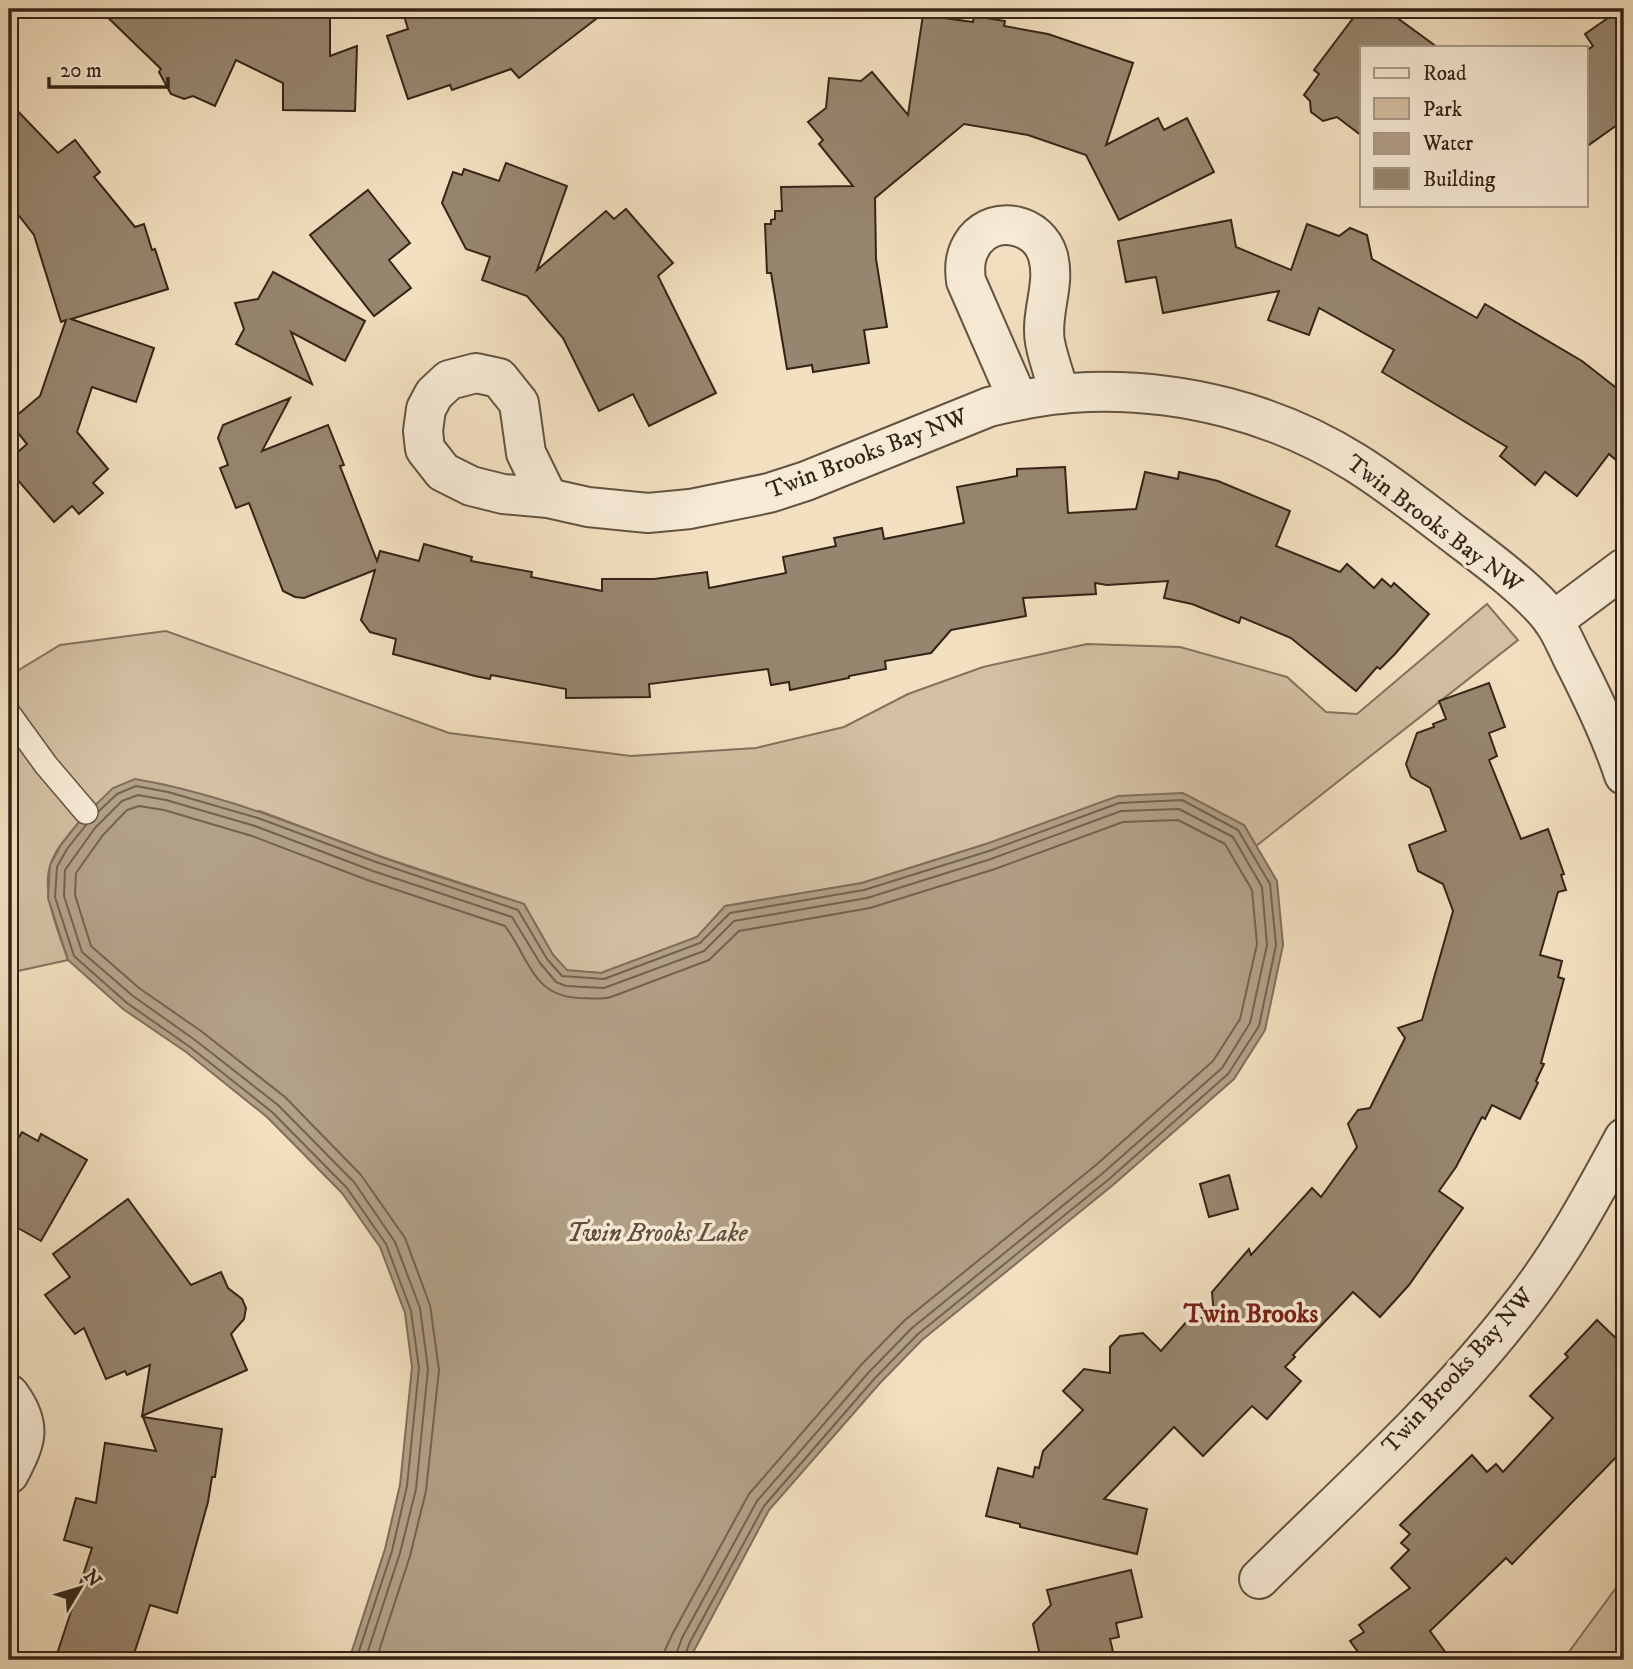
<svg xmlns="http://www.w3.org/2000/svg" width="1633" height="1669" font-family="'IM FELL DW Pica',serif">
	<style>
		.green { fill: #d3c0a3; stroke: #84725e; stroke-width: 2 }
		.water { fill: #b2a087; stroke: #806e5b; stroke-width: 2 }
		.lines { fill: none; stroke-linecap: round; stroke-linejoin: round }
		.shore { stroke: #736250; stroke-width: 2 }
		.building { fill: #97866f; stroke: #342418; stroke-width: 2 }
		.service-casing { stroke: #645342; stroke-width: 26 }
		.minor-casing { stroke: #645342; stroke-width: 42 }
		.service { stroke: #f7ebd6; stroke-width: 23 }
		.minor { stroke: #f7ebd6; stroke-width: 38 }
		.labels { text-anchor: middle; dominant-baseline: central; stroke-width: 7; stroke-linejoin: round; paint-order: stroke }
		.street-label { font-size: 24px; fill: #342418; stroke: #f7ebd6 }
		.water-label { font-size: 26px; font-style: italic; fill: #604f3f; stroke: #f7ebd6 }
		.neighbourhood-label { font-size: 26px; font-weight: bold; fill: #7a1f14; stroke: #f7ebd6 }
	</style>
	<rect width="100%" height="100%" fill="#f3e0c0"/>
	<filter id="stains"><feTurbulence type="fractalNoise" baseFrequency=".00286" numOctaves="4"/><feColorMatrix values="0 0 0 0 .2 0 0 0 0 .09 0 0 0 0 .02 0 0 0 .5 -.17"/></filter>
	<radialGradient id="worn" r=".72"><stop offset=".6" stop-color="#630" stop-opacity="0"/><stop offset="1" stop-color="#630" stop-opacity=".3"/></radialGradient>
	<!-- green -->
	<g class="green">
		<path d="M1487,604l31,36 -262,206 -12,-21 -258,19 -124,39 -136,23 -29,31 -96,36 -34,-2 -14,-16 -29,-51 -145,-48 -119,-45 -177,6c-11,14 -26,29 -32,46 -11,28 8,70 17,97l-59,13v-297l51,-31 106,-14 283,102 182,23 125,-8 88,-21 64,-33 75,-27 104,-23 93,3 107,30 39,35 31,2z"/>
		<polygon points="1624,1577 1624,1660 1563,1660"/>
	</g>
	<!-- water -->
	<path class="water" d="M135,779c84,14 162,47 241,76 49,18 99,33 148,49l29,51 14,15 34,3 96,-36 28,-31 137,-23 124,-39 132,-48 65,-3 61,32 33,56 6,64 -18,85 -31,49 -121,106 -191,155 -42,43 -111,127 -80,150h-340l36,-111 15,-64 12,-118 -7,-54 -25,-66 -38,-54 -75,-76 -81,-65 -63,-43 -55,-49 -20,-62 2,-33 11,-20 22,-28 30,-29z"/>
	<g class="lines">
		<!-- shore -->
		<g class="shore">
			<polyline points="99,811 117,794 136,786 168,792 258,818 376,862 518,910 547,959 562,976 604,979 700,943 730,913 864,890 989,851 1119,803 1182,800 1238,830 1270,884 1276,945 1259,1026 1228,1074 1108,1180 918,1334 875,1378 764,1506 690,1642 683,1660"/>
			<polyline points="86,825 67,849 57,867 55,897 74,956 127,1003 190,1047 272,1112 347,1188 386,1244 411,1311 419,1368 407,1486 392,1551 356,1660"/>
			<polyline points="365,1660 400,1553 416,1489 428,1369 420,1308 395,1242 354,1182 278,1105 195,1040 133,996 82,952 64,896 65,870 95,828 122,801 138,795 166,800 255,826 373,871 512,917 540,963 556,982 566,986 604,988 704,951 734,921 867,898 991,859 1121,811 1179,809 1233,837 1262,887 1267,945 1250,1023 1222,1068 1103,1173 912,1328 869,1372 757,1501 682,1638 674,1660"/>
			<path d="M376,1660l34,-104 16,-65 13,-121 -9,-65 -25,-67 -44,-63 -76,-78 -84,-66 -62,-43 -48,-42 -16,-51 1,-22 27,-38 24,-25 12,-4 25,4 88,26 118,45 135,45c24,31 26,69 73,72 11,0 22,2 33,-1l98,-37 30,-29 131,-23 125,-39 128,-47 55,-2 47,24 27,46 5,54 -17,75 -27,42 -117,104 -191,155 -44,45 -112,129 -76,139 -8,17 -1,10"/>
		</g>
	</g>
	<!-- building -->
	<g class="building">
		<polygon points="99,9 330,9 330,56 357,46 355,111 283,110 283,83 236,60 215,106 193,96 184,99 171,94 159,72 161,69"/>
		<polygon points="402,9 609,9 519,78 511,69 452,90 450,85 408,99 387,36 408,29"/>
		<polygon points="1360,9 1385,9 1437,47 1362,47 1362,136 1337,117 1323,121 1311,112 1310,101 1304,95 1319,74 1314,70"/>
		<polygon points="1621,9 1624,9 1624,120 1586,147 1586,51 1593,46 1585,34"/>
		<polygon points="923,15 973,22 974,16 1005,21 1004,26 1048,34 1133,63 1106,145 1158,118 1164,130 1187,118 1214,172 1119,220 1086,155 1028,135 964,124 875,198 876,259 887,327 864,330 869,363 813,372 812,365 787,369 771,273 767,273 765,224 771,224 771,220 775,219 775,211 782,211 781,187 853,186 819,144 823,140 808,122 826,108 829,78 861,81 872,72 908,115"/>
		<polygon points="9,102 58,153 75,140 100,172 94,177 135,227 144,224 152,250 155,249 168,289 71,319 154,348 136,402 92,387 77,432 108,469 93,483 103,493 79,514 72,506 54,522 9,470 9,460 27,444 9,422 40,396 66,320 61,322 34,235 9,203"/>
		<polygon points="506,163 567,186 537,270 606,211 614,219 626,209 673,263 658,276 716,393 649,426 633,394 599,411 563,338 527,296 482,280 490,257 466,249 442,203 453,172 462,175 464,169 499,181"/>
		<polygon points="368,190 410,243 389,260 411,288 374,316 310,235"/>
		<polygon points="1231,220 1236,247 1291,270 1307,224 1339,236 1350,228 1367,235 1372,259 1477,318 1485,304 1582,361 1624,394 1624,467 1609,454 1577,496 1545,472 1535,485 1500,456 1507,447 1382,372 1394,350 1319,308 1309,335 1268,320 1279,291 1163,313 1156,277 1126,282 1118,241"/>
		<polygon points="273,272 365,321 345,361 291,332 312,384 236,344 244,329 235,303 258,299"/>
		<polygon points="290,398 262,451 328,425 344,465 340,466 377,561 380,551 419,561 424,544 472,557 471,561 532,572 531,577 602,591 602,579 654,579 707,572 709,588 786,573 783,557 836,546 834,538 882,528 884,539 964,523 957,487 1017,476 1017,469 1065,467 1068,513 1136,509 1145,472 1178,479 1179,472 1218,481 1290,511 1276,546 1340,572 1347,564 1374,588 1382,579 1391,587 1394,583 1429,614 1395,654 1380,669 1377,667 1356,691 1291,638 1241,617 1239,623 1192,604 1164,598 1168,581 1107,585 1095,583 1096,594 1023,598 1026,616 951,630 931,653 885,661 886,669 849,676 849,678 790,690 789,682 771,685 768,669 649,684 650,697 566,698 566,689 491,675 490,679 475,676 393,654 396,639 370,632 361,620 375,570 304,598 295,597 283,591 249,503 236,508 220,468 228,465 218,438 223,425"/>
		<polygon points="1489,683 1505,727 1489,733 1497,756 1489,760 1521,839 1548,829 1564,874 1561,875 1566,890 1558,892 1540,955 1562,961 1558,977 1564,979 1541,1063 1544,1064 1536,1081 1538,1083 1520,1119 1492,1105 1485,1119 1482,1117 1456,1167 1439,1191 1463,1208 1409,1285 1380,1317 1353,1292 1293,1355 1295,1357 1285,1367 1301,1381 1267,1419 1252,1406 1203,1456 1174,1427 1104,1499 1147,1509 1137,1554 1020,1527 1020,1524 986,1516 998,1468 1033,1477 1035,1467 1039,1468 1043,1451 1083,1410 1063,1391 1084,1369 1110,1373 1110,1347 1120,1336 1143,1333 1161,1351 1188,1320 1214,1316 1212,1292 1249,1249 1251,1255 1312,1188 1321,1197 1357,1147 1348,1124 1358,1110 1370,1108 1405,1038 1398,1028 1422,1020 1453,911 1443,884 1418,871 1409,845 1446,831 1430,788 1411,777 1406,764 1417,733 1434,727 1433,724 1446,719 1439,701"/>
		<polygon points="22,1132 38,1141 41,1134 87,1160 41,1241 9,1223 9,1154"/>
		<polygon points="1229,1175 1238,1209 1209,1217 1200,1184"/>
		<polygon points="128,1199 191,1285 221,1272 228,1288 242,1299 246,1308 244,1319 231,1334 247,1370 142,1416 150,1365 127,1375 125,1371 106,1379 84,1328 75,1334 45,1295 70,1277 53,1254"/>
		<polygon points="1597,1320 1624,1346 1624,1449 1512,1564 1506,1558 1430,1631 1451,1660 1364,1660 1350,1641 1364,1632 1359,1625 1410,1588 1391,1568 1409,1550 1401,1543 1410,1534 1400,1525 1472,1455 1487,1472 1496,1464 1503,1472 1553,1418 1530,1396 1568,1357 1565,1354"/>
		<polygon points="143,1417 222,1429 215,1477 212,1477 208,1502 177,1613 150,1605 132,1660 55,1660 92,1548 64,1540 76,1498 96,1503 105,1443 156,1451"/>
		<polygon points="1131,1570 1142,1617 1116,1623 1119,1637 1110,1639 1115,1660 1041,1660 1033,1624 1051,1605 1047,1590"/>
	</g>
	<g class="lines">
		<defs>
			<polyline id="service" points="9,714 46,765 86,812"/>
			<g id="minor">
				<path d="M1018,400l-52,-119c-2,-15 -1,-28 9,-41 21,-26 64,-16 73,16 8,29 -8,57 -3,86 3,17 10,35 15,52"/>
				<path d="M548,498l-22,-45 -7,-50 -20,-25 -23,-5 -27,7 -15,14 -8,15 -3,22 2,18 18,23 28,14 32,8 45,4 40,9 60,6 42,-4 79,-16 37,-12 183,-74c33,-8 66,-14 99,-15 93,-3 189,21 268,71 32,20 63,44 94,68 29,22 83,61 103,90 8,11 14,26 20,38 19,37 38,76 51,116"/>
				<polyline points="1553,621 1624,568"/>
				<path d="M9,1394c24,32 17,47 0,80"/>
				<path d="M1259,1579c87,-86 180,-169 255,-265 44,-54 77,-115 110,-176"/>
			</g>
		</defs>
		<!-- service casing -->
		<use href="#service" class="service-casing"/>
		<!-- minor casing -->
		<use href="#minor" class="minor-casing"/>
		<!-- service -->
		<use href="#service" class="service"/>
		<!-- minor -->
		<use href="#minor" class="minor"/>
	</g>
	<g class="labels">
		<!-- street labels -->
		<g class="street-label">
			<text transform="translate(867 454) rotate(-21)">Twin Brooks Bay NW</text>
			<text transform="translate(1434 524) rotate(37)">Twin Brooks Bay NW</text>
			<text transform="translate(1458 1371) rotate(-48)">Twin Brooks Bay NW</text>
		</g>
		<!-- water labels -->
		<g class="water-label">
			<text x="657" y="1233">Twin Brooks Lake</text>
		</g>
		<!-- neighbourhood labels -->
		<g class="neighbourhood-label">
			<text x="1251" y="1314">Twin Brooks</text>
		</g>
	</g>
	<!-- margin -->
	<rect width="1633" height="1669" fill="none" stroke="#f3e0c0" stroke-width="35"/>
	<rect x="10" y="10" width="1612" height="1648" fill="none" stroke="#342418" stroke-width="3.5"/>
	<rect x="18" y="18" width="1598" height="1634" fill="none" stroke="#342418" stroke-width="2"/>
	<!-- legend -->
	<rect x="1360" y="46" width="228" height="161" fill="#f7ebd6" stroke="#a99b8a" stroke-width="2"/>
	<rect x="1374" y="68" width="35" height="10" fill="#f7ebd6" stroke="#a99b8a" stroke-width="2"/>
	<text x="1423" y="80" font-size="21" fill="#342418">Road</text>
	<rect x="1374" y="98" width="35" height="21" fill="#d3c0a3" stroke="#a99b8a" stroke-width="2"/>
	<text x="1423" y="116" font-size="21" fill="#342418">Park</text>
	<rect x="1374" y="133" width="35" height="21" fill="#b2a087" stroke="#a99b8a" stroke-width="2"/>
	<text x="1423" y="150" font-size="21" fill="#342418">Water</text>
	<rect x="1374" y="168" width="35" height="21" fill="#97866f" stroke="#a99b8a" stroke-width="2"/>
	<text x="1423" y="186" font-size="21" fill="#342418">Building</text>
	<!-- north arrow -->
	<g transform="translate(80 1588) rotate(52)" stroke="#f7ebd6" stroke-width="5" paint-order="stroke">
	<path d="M0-5L12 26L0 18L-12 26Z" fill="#342418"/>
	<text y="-10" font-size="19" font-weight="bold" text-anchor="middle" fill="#342418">N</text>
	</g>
	<!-- scale -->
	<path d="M49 77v10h119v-10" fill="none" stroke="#342418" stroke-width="3.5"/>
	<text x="60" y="77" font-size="21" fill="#342418" stroke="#f7ebd6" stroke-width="5" paint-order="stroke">20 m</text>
	<rect width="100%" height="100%" filter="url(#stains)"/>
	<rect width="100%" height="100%" fill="url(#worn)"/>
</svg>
